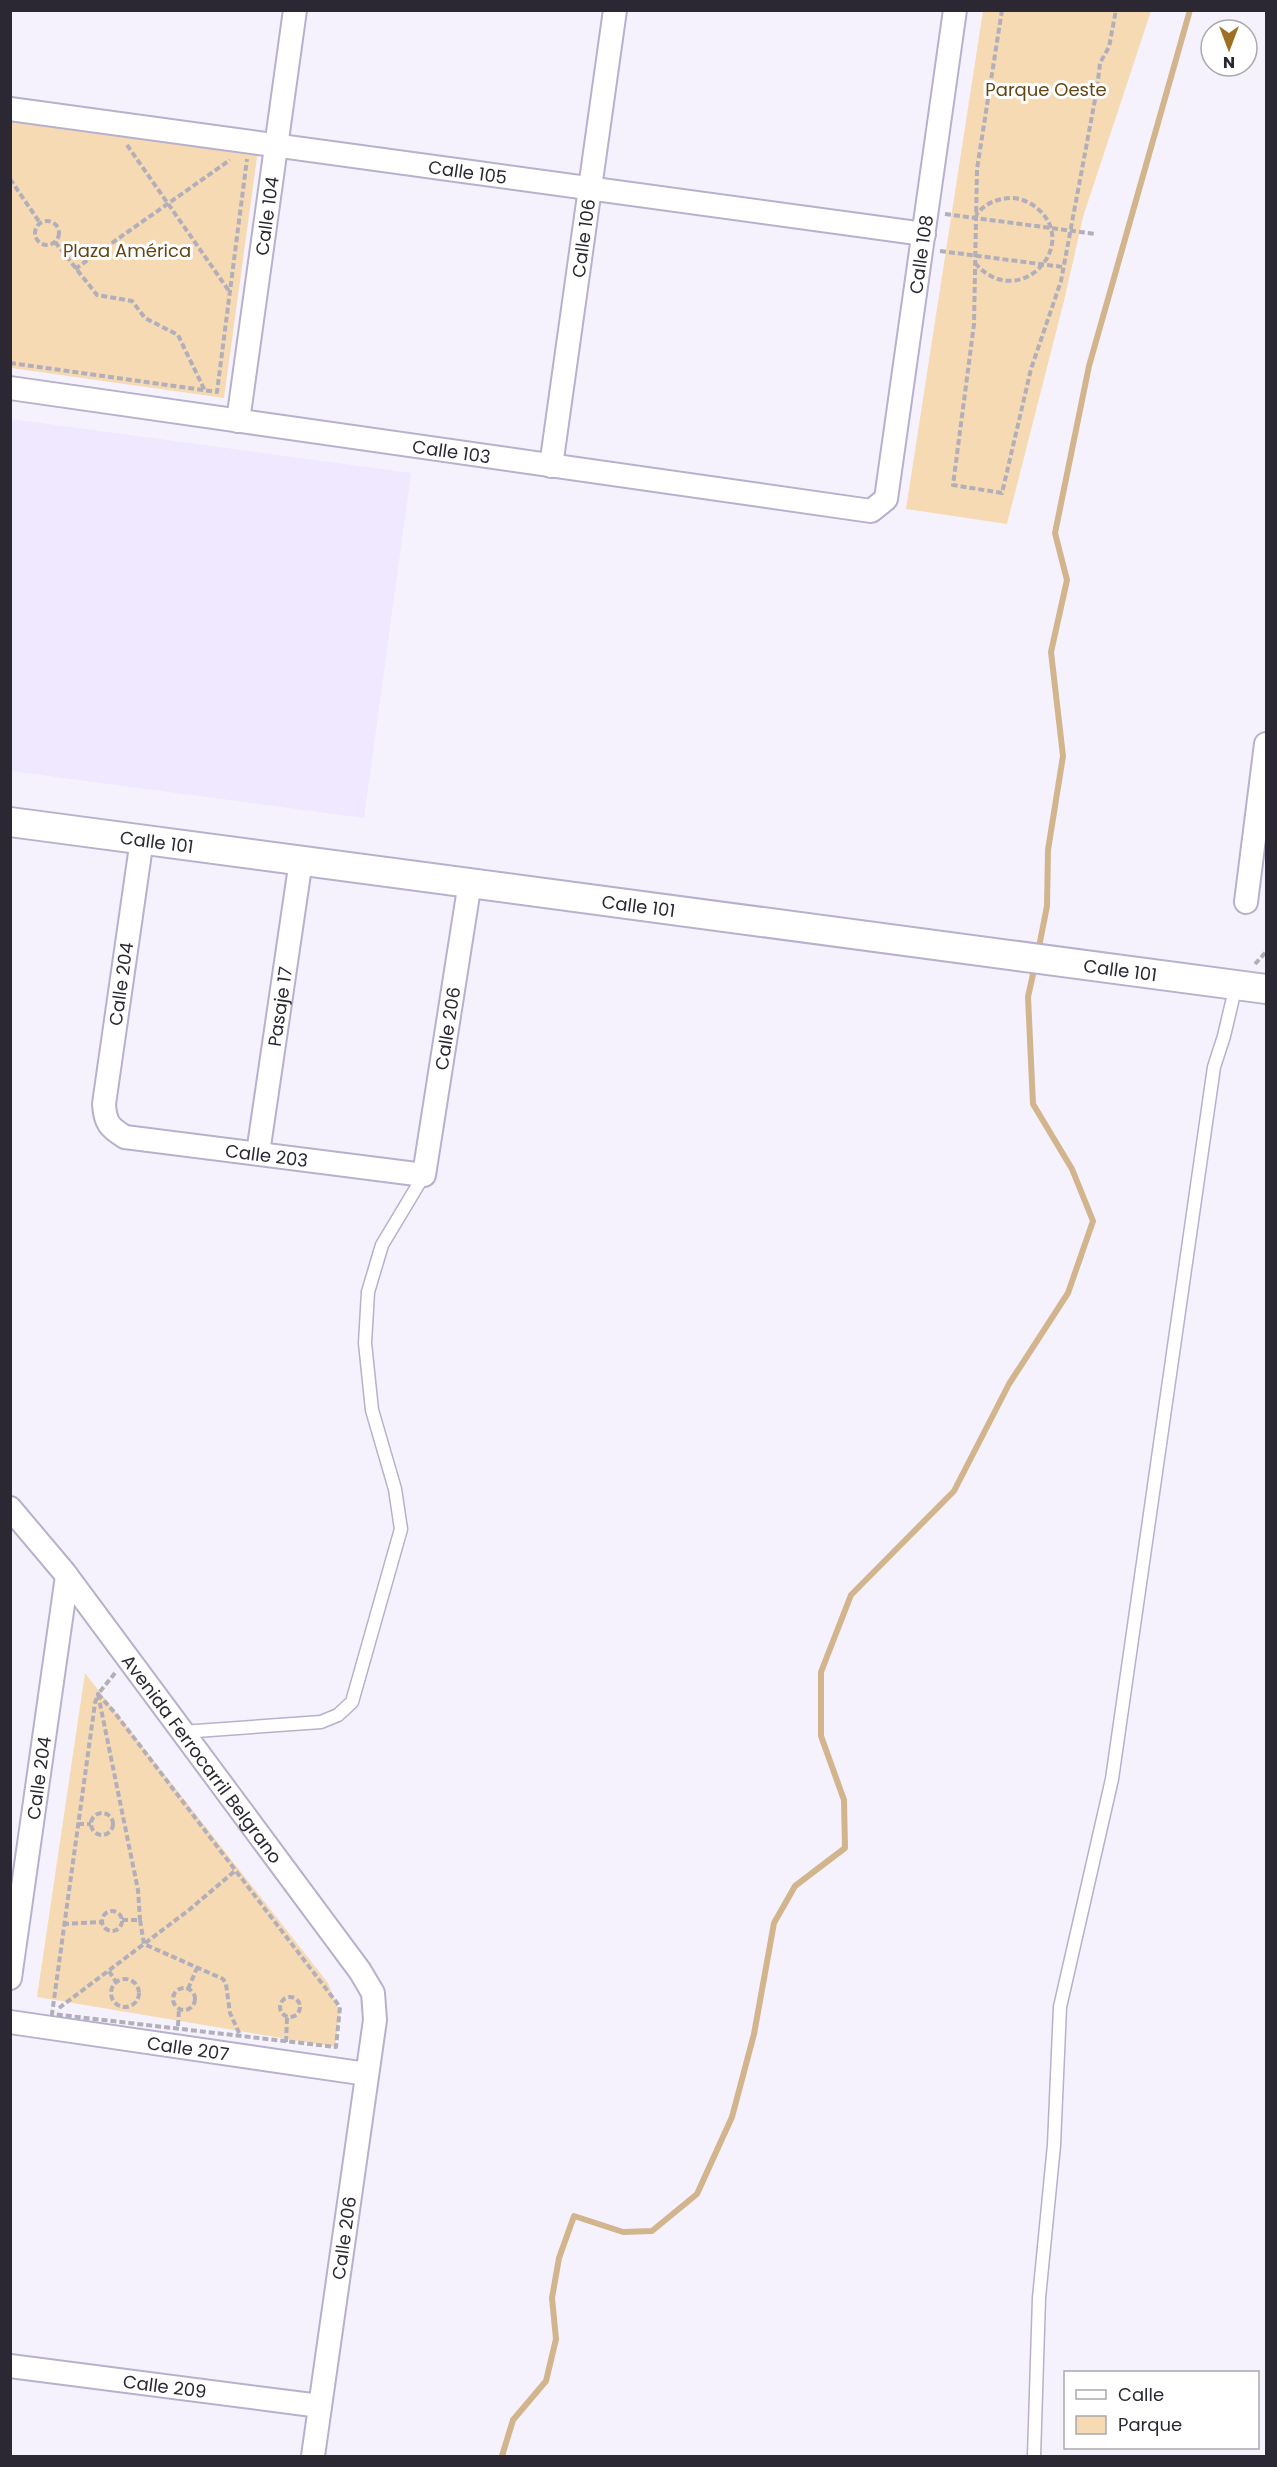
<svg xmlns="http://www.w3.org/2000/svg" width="1277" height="2467" font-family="Poppins,sans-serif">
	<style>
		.built { fill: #efe8fe }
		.green { fill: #f6dab4 }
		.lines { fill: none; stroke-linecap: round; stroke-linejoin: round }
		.stream { stroke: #d2b58c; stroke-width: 6 }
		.service-casing { stroke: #b8b0cc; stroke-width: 15 }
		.minor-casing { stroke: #b8b0cc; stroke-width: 26 }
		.tertiary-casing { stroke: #b8b0cc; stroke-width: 32 }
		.path { stroke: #b2afba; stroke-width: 4; stroke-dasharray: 6 3; stroke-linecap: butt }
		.service { stroke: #fff; stroke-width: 12 }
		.minor { stroke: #fff; stroke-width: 22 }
		.tertiary { stroke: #fff; stroke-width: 28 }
		.labels { text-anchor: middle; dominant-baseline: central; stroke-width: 6; stroke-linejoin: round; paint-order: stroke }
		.park-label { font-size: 18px; fill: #644615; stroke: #fff }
		.street-label { font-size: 18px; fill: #2b2833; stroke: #fff }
	</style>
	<rect width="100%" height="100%" fill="#f5f2fe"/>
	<!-- built -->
	<polygon class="built" points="11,419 411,473 364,818 11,771"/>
	<!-- green -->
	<g class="green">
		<polygon points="983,11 1151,11 1083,217 1065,297 1007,524 906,509"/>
		<polygon points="11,116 258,150 224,398 11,368"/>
		<polygon points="85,1673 328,1983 340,2013 335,2047 37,1997"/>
	</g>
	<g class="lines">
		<!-- stream -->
		<g class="stream">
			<polyline points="1038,952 1047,906 1048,850 1063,756 1051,652 1067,580 1055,533 1089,366 1190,10"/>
			<polyline points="502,2456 513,2420 546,2381 556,2339 552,2298 559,2258 574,2216 623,2232 652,2231 697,2194 732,2117 754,2034 774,1923 795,1886 845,1848 844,1800 821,1736 821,1672 851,1595 954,1491 1009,1384 1068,1293 1093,1221 1072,1169 1033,1104 1028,997 1035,965"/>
		</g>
		<defs>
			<g id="service">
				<polyline points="182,1732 321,1722 338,1715 352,1702 401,1529 395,1489 372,1410 365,1343 368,1292 382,1245 424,1175"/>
				<polyline points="1034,2456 1039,2298 1054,2145 1060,2007 1112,1779 1214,1067 1224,1036 1236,985"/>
			</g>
			<g id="minor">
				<path id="s1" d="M10,109c305,40 609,85 914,125"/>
				<path id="s2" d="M10,388l861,123 15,-12 69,-489"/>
				<path id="s3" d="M238,421l57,-411"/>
				<path id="s4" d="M551,466l64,-456"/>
				<path id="s5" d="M142,839l-38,265c1,19 6,24 21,33l299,38 46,-293"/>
				<polyline points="1246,902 1266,744"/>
				<path id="s6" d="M258,1153l43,-293"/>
				<path id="s7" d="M10,1508l54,64 296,399 13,22 2,27 -62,436"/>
				<path id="s8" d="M10,1978l57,-402"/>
				<path id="s9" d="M10,2022l357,52"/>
				<path id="s10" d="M10,2366l310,40"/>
			</g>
			<g id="tertiary">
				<path id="s11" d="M10,822l1256,167"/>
			</g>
		</defs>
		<!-- service casing -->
		<use href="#service" class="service-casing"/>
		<!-- minor casing -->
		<use href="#minor" class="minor-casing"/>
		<!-- tertiary casing -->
		<use href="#tertiary" class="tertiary-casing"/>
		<!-- path -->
		<g class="path">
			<polyline points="1002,10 977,169 974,324 953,485 1002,493 1031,369 1061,281 1097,89 1100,63 1109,47 1116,10"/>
			<polyline points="127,145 229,291"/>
			<polyline points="10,179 40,223"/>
			<polyline points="945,214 1096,234"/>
			<circle cx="47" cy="233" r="12"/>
			<polyline points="55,242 97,295 132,301 145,318 178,335 205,391"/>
			<polyline points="940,251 1063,267"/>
			<path d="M975,263c43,50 106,-17 63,-54 -7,-6 -15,-10 -25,-11 -15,0 -28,5 -37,17"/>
			<polyline points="75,269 230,160"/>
			<polyline points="10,363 217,392 247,159"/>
			<polyline points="1255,964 1266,952"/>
			<polyline points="115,1673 98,1694 138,1890 140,1920"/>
			<polygon points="98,1694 115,1713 340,2007 336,2047 52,2014 95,1703"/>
			<circle cx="102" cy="1824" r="11"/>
			<polyline points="78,1824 91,1824"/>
			<circle cx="112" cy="1921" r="10"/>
			<polyline points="122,1920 140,1920 144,1944 223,1979 226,1984 230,2013 240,2035"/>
			<polyline points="63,1924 102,1922"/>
			<polyline points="109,1971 116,1982"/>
			<circle cx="125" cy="1993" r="14"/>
			<circle cx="184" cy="1999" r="11"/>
			<polyline points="188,1989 197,1968"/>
			<circle cx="290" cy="2007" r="10"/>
			<polyline points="59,2008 189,1910 236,1870"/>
			<polyline points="178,2026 179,2008"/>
			<polyline points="286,2042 287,2018"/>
		</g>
		<!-- service -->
		<use href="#service" class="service"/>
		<!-- minor -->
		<use href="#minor" class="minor"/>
		<!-- tertiary -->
		<use href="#tertiary" class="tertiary"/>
	</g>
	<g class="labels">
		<!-- park labels -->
		<g class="park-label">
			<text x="1046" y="89">Parque Oeste</text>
			<text x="127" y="250">Plaza América</text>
		</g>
		<!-- street labels -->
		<g class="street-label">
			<text stroke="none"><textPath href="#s1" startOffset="462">Calle 105</textPath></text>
			<text stroke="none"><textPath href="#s3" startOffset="207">Calle 104</textPath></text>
			<text stroke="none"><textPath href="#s4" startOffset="230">Calle 106</textPath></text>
			<text stroke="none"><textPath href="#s2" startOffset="1136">Calle 108</textPath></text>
			<text stroke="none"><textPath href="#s2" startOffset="446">Calle 103</textPath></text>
			<text stroke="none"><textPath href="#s11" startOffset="148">Calle 101</textPath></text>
			<text stroke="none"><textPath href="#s11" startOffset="634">Calle 101</textPath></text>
			<text stroke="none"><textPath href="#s11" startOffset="1120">Calle 101</textPath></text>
			<text transform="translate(121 984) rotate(-82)">Calle 204</text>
			<text stroke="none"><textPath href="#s6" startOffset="148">Pasaje 17</textPath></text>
			<text stroke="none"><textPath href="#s5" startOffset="759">Calle 206</textPath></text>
			<text stroke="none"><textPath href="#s5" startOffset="452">Calle 203</textPath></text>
			<text stroke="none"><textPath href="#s7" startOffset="316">Avenida Ferrocarril Belgrano</textPath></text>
			<text stroke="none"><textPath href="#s8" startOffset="202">Calle 204</textPath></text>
			<text stroke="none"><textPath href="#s9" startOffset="180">Calle 207</textPath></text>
			<text transform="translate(344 2238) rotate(-82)">Calle 206</text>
			<text stroke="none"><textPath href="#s10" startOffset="156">Calle 209</textPath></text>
		</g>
	</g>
	<!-- border -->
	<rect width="1277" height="2467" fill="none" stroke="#2b2833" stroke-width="24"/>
	<!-- legend -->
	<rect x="1064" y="2371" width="195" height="78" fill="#ffffff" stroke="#aaa9ad" stroke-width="1.5"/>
	<rect x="1076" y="2390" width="30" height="9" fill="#ffffff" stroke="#aaa9ad" stroke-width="1.5"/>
	<text x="1118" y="2401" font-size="18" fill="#2b2833">Calle</text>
	<rect x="1076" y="2416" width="30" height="18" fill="#f6dab4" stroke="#aaa9ad" stroke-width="1.5"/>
	<text x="1118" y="2431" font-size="18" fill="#2b2833">Parque</text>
	<!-- north arrow -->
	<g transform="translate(1229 48) rotate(180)"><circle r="28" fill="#ffffff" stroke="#aaa9ad" stroke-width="1.5"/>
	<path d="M0-4.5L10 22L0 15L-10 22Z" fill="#9f7022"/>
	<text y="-9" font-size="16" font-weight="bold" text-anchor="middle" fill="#2b2833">N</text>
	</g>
</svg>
